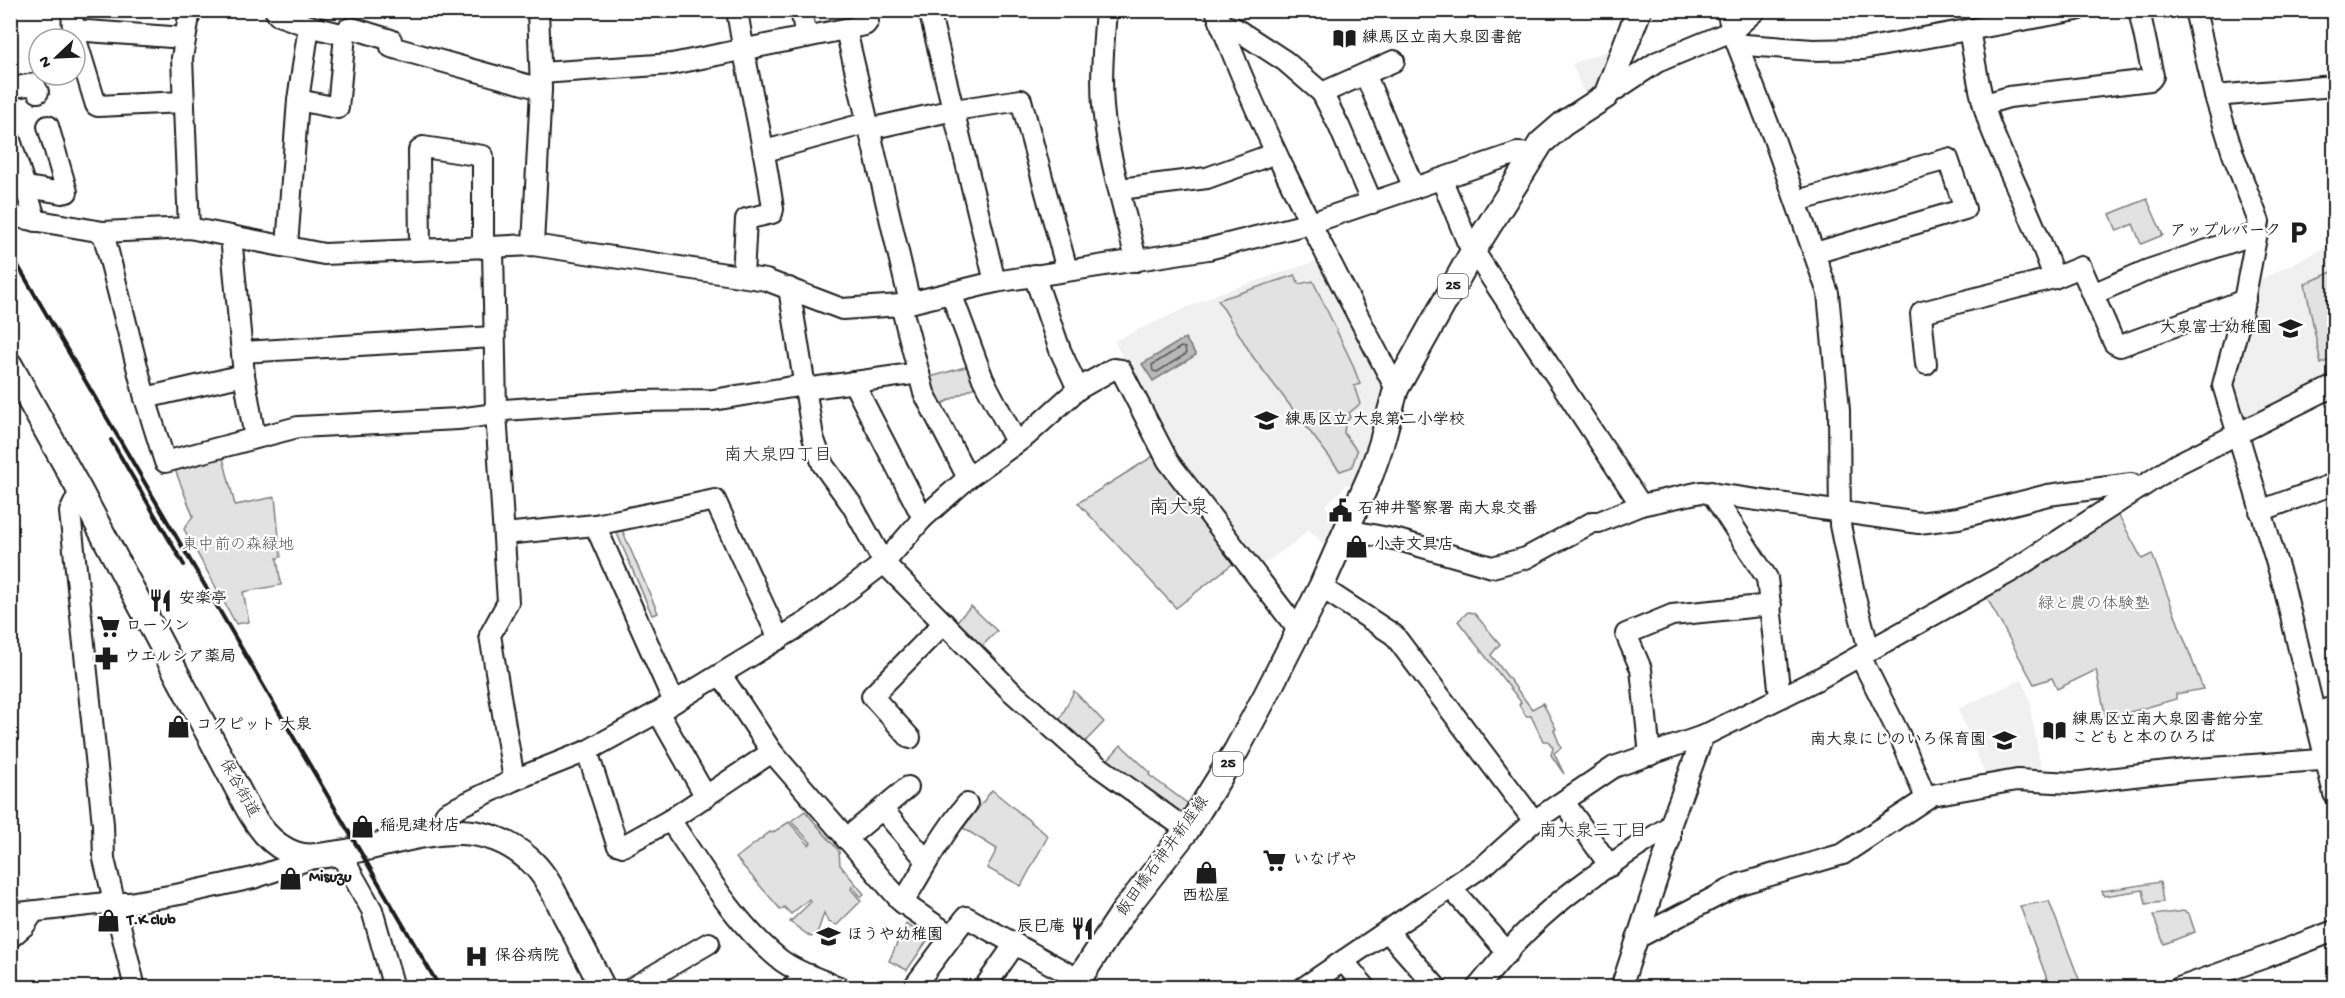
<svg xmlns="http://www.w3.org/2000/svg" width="2345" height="998" font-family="'Gochi Hand','Klee One',sans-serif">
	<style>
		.built { fill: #f0f0f0 }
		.green { fill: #e2e2e2; stroke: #7f7f7f; stroke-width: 1.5 }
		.water { fill: #b8b8b8; stroke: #7a7a7a; stroke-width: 1.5 }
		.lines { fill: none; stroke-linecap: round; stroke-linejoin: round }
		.shore { stroke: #5a5a5a; stroke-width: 1.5 }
		.minor-casing { stroke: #1c1c1c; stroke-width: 24 }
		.major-casing { stroke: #1c1c1c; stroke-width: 28 }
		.minor { stroke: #fff; stroke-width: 20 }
		.major { stroke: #fff; stroke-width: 24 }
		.rail { stroke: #1c1c1c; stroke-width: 4 }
		.labels { text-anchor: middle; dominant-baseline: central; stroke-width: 4.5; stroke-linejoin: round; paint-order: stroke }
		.shield { fill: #fff; stroke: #606060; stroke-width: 1.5 }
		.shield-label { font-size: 15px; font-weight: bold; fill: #1c1c1c }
		.poi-label { font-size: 16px; font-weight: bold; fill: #1c1c1c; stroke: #fff; text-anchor: start }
		.park-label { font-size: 16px; fill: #575757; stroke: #fff }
		.street-label { font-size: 16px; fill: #1c1c1c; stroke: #fff }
		.neighbourhood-label { font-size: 18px; fill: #1c1c1c; stroke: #fff }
		.quarter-label { font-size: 20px; fill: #1c1c1c; stroke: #fff }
	</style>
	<rect width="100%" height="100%" fill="#fff"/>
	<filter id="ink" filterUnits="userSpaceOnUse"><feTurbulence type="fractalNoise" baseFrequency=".0167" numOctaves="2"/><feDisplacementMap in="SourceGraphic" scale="12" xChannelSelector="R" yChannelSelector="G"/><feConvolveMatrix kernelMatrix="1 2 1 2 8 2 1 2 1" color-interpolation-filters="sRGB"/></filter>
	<g filter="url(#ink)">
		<!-- built -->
		<g class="built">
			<polygon points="1611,49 1614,58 1602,88 1585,96 1572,64"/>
			<polygon points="2334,243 2334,378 2247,422 2241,420 2231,384 2258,281"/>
			<polygon points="1323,259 1388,391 1369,451 1353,488 1347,484 1325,506 1340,523 1328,550 1309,529 1296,541 1258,568 1174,457 1114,341 1219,293"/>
			<polygon points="2022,679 2032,707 2030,708 2042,773 1987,779 1958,709"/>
		</g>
		<!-- green -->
		<g class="green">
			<polygon points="2147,199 2163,235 2141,244 2133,224 2117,231 2110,214"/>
			<polygon points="2334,271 2334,357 2321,364 2305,284"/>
			<polygon points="1295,275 1299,284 1313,281 1352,363 1360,384 1354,386 1360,404 1349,413 1350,417 1345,424 1344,433 1357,451 1352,467 1340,471 1253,357 1218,300"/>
			<polygon points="972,365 979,385 938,406 927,378"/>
			<polygon points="222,454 235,505 275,497 281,557 277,558 281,585 243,592 249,622 236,624 184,529 193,516 176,472 178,466"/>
			<polygon points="1155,455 1236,561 1176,608 1078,503"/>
			<polygon points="2117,512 2142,559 2152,554 2203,689 2176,694 2176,699 2106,719 2096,670 2057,689 2052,678 2034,684 1986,596"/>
			<polygon points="620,525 658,613 652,615 615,529"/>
			<polygon points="971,606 997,631 979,649 954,624"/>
			<polygon points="1468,612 1474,613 1500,644 1491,655 1532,709 1543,703 1556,729 1554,730 1561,748 1554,753 1564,774 1551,755 1553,748 1548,741 1543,741 1531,716 1526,716 1519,705 1521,702 1458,621"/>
			<polygon points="1074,691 1104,722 1082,745 1058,723"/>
			<polygon points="1121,745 1151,773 1149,775 1191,806 1183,821 1102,766"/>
			<polygon points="992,790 1048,836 1021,886 987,868 997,849 963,828"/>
			<polygon points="805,811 839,851 840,865 864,894 861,897 852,886 851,889 861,901 837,925 828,922 824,913 818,931 811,937 790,922 811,902 809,899 791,914 784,907 781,910 736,858 770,832 772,833 789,822 809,845 811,843 791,821"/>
			<polygon points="2160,882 2163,902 2146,904 2143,890 2104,896 2102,891"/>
			<polygon points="2049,901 2082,987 2050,987 2020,906"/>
			<polygon points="2184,911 2189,914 2195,932 2164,944 2153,915"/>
			<polygon points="906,924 929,938 907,970 889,961"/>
		</g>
		<!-- water -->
		<polygon class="water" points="1185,338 1196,355 1153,381 1142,364"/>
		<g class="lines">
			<!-- shore -->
			<polygon class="shore" points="1181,347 1185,348 1186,354 1157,372 1153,371 1152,365"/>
			<defs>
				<g id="minor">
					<polyline points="72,10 73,30 96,105 98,106 183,102"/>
					<polyline points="275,10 278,15 309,26 345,35"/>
					<path d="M737,10c10,67 27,132 36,199l-1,4 -26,6 -3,57"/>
					<polyline points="801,10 806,37"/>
					<polyline points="929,10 995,282"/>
					<path d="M1106,10c-3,40 -7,82 0,120 7,44 21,87 30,131"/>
					<path d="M1216,10c48,132 116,255 180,379"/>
					<polyline points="1727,10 1732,31 1774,139 1828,293 1839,410 1840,525 1854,593 1869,650"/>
					<polyline points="2195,10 2215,96 2233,154 2259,222 2241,316 2223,385 2284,587 2334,794"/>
					<polyline points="1222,27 1229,27 1236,29 1285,61 1322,93 1339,126 1372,203"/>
					<polyline points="73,30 185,38"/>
					<polyline points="846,30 910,303"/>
					<path d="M1969,30c6,31 10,65 21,95 20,52 47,100 64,153"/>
					<polyline points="1740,47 1745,45 1813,50 1863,49 2077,10"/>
					<polyline points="541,73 672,64 865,25 868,21 866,10"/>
					<polyline points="1365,74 1414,188"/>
					<polyline points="10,88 34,84 38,92"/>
					<polyline points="1322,93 1394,61"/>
					<polyline points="1606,96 1657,62 1732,31 1756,10"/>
					<polyline points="2215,96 2334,86"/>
					<polyline points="298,100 309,26"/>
					<polyline points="1985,104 2009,97 2150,80 2153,76 2139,10"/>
					<polyline points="869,129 954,110 1021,100 1067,270"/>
					<polyline points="10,140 36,221"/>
					<polyline points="765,151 867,123"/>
					<polyline points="1442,180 1467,241 1641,505"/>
					<polyline points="10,184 62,193 67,192 48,126"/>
					<polyline points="1120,189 1207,178 1276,153"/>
					<polyline points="1797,201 1948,159 1965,209 1815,253"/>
					<polyline points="10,216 103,232 189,228 324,254 533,245 766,280 842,309 901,305 995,282 1208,249 1311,223 1517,153 1535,154"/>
					<polyline points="189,228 182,58 190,10"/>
					<polyline points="103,232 145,398 165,462 298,427 458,419 488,415 504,410 635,401 713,400 804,385"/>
					<polyline points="231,236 244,375 255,438"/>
					<polyline points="533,245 541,89 538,10"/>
					<polyline points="287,246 298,100 338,108 345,35 348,29 352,28 391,40 391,47 541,89"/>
					<polyline points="493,248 496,412 508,602 490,635 514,780"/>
					<polyline points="420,249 419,151 423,147 483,156 483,248"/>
					<polyline points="1034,275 1060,350 1078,389"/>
					<polyline points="789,288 813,437 823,465 852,505 884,563 1010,690 1084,756 1187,830"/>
					<polyline points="951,293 983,379 1016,442"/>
					<polyline points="2093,294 2148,270 2258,233"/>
					<polyline points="901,305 924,393 968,478"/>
					<polyline points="242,352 493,337"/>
					<polyline points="1926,364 1921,314 1922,312 2054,278 2081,267 2114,343 2120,346 2245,300"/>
					<polyline points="853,382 923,518"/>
					<polyline points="805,389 919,373"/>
					<polyline points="145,398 244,375"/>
					<polyline points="80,491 70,512 103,824 104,859 135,988"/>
					<polyline points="1711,492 1767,578 1780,697"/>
					<polyline points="2260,511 2334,484"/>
					<polyline points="595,525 674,702"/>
					<polyline points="1347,530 1398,540 1492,567 1526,558 1593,522 1599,522 1641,505 1701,492 1919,523 1958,518 2048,495 2131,484 2138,489"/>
					<polyline points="504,534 595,525 715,500 779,639"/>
					<polyline points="1321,587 1394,635 1534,821"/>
					<polyline points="1860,656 1899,734 1926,798"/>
					<polyline points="721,675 772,752 886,884 903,903 950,935"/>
					<polyline points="658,712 706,797"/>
					<polyline points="2315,713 2334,707"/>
					<polyline points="910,738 872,696 944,623"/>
					<polyline points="587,751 617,844 623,846 670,820 772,752"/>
					<polyline points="1650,755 1641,669 1626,634 1672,615 1771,605"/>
					<polyline points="1564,802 1610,866"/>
					<polyline points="883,810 927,861"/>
					<path d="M670,820c32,47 63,101 108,138 17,14 42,21 63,30"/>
					<polyline points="436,832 446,813 514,780 587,751 658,712 808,621 884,563 923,518 968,478 1026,436 1078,389 1113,369 1121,370 1168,461 1299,631"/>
					<polyline points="846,839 908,787"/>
					<polyline points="340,853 372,910 394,988"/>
					<polyline points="1451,888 1508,953"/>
					<path d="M903,903c20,-34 39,-69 64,-99"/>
					<polyline points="10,914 106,903 129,903 180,894 253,878 316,857"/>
					<polyline points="1387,931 1437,988"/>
					<polyline points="10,938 24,926 33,913"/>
					<polyline points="1637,938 1740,884 1843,854 1932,795 2017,780 2073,783 2185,770 2334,759"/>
					<polyline points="1343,961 1366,988"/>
					<polyline points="632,988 709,943"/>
					<polyline points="792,988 810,975"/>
					<polyline points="913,988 966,917 1078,979 1087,988"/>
					<polyline points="984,988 1015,944"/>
					<polyline points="1303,988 1486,864 1534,821 1614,767 1703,736 1820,678 2010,572 2177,464 2334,386"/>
					<path d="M1477,988c17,-20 33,-41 52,-59 41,-41 93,-72 141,-103"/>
					<polyline points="1621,988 1670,839 1670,826 1703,736"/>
					<polyline points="2179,988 2266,957 2334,931"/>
				</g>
				<g id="major">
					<path d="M10,365l70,126 165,312c12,22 25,42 50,51 14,5 30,1 45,-1 67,-10 132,-46 191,8 15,14 25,35 34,54 13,24 25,48 38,73"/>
					<polyline points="1073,988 1123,912 1187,830 1236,751 1266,695 1321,587 1371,474 1381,445 1396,389 1473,251 1541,143 1563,124 1606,96 1639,10"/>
				</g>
			</defs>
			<!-- minor casing -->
			<use href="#minor" class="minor-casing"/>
			<!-- major casing -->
			<use href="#major" class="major-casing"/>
			<!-- minor -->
			<use href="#minor" class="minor"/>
			<!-- major -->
			<use href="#major" class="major"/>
			<!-- rail -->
			<g class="rail">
				<polyline points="10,252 440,988"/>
				<polyline points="111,440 184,565"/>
			</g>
		</g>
	</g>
	<!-- icons -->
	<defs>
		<symbol id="library-bare" viewBox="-9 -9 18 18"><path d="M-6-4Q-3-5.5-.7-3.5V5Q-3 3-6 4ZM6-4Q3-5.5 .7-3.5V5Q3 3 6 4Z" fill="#1c1c1c" stroke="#fff" stroke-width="2.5" paint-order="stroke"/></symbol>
		<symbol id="parking-bare" viewBox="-9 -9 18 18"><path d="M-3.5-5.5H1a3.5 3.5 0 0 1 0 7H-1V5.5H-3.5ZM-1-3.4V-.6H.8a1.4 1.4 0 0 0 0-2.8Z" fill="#1c1c1c" stroke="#fff" stroke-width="2.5" paint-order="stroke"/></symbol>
		<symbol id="school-bare" viewBox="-9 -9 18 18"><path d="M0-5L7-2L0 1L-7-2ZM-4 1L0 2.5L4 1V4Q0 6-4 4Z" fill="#1c1c1c" stroke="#fff" stroke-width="2.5" paint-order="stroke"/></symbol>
		<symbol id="civic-bare" viewBox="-9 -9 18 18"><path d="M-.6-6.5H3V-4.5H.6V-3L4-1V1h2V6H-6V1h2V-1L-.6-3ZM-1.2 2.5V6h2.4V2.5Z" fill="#1c1c1c" stroke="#fff" stroke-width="2.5" paint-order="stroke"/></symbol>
		<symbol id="shop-bare" viewBox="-9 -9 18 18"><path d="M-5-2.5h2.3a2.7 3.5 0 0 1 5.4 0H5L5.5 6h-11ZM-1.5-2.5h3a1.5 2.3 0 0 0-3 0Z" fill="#1c1c1c" stroke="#fff" stroke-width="2.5" paint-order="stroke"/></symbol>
		<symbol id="restaurant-bare" viewBox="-9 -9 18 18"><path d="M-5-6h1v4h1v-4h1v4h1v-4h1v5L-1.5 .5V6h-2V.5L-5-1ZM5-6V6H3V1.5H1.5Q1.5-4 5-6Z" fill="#1c1c1c" stroke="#fff" stroke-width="2.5" paint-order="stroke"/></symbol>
		<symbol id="supermarket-bare" viewBox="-9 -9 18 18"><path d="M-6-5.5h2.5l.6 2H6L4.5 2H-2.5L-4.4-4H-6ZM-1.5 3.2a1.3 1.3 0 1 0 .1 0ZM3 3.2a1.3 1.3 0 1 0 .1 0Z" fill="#1c1c1c" stroke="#fff" stroke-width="2.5" paint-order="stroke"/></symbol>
		<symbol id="pharmacy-bare" viewBox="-9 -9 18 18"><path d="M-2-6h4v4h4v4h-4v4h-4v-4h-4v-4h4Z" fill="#1c1c1c" stroke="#fff" stroke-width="2.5" paint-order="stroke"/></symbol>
		<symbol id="hospital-bare" viewBox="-9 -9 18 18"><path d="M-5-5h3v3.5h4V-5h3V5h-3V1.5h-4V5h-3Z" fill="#1c1c1c" stroke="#fff" stroke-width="2.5" paint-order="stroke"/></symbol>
	</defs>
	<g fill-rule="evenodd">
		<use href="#library-bare" x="1328" y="22" width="33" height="33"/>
		<use href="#parking-bare" x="2282" y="216" width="33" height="33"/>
		<use href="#school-bare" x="2274" y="312" width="33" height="33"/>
		<use href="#school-bare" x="1250" y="404" width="33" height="33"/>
		<use href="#civic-bare" x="1324" y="494" width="33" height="33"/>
		<use href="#shop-bare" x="1340" y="530" width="33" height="33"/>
		<use href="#restaurant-bare" x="144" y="584" width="33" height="33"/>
		<use href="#supermarket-bare" x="92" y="610" width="33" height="33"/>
		<use href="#pharmacy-bare" x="90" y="642" width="33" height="33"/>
		<use href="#shop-bare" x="162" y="710" width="33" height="33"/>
		<use href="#library-bare" x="2038" y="714" width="33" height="33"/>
		<use href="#school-bare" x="1988" y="724" width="33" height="33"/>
		<use href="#shop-bare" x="346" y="810" width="33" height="33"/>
		<use href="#supermarket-bare" x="1258" y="844" width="33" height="33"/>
		<use href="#shop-bare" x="1190" y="856" width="33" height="33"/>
		<use href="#shop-bare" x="274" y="862" width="33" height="33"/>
		<use href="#shop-bare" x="92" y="904" width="33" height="33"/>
		<use href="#restaurant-bare" x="1066" y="912" width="33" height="33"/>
		<use href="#school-bare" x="812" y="920" width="33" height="33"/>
		<use href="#hospital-bare" x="460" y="940" width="33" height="33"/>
	</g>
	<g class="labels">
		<!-- shield labels -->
		<g class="shield">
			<rect x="1438" y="274" width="30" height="24" rx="4.5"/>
			<rect x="1213" y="752" width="30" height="24" rx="4.5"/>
		</g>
		<g class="shield-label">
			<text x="1453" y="286">25</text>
			<text x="1228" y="764">25</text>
		</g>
		<!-- poi labels -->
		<g class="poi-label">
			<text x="1362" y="39">練馬区立南大泉図書館</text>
			<text x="2281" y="232" text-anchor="end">アップルパーク</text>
			<text x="2272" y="329" text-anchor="end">大泉富士幼稚園</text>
			<text x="1285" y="421">練馬区立 大泉第二小学校</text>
			<text x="1358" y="510">石神井警察署 南大泉交番</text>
			<text x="1374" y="546">小寺文具店</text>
			<text x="179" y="600">安楽亭</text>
			<text x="126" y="627">ローソン</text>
			<text x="124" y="658">ウエルシア薬局</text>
			<text x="2072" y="721">練馬区立南大泉図書館分室<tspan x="2072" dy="18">こどもと本のひろば</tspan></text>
			<text x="196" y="726">コクピット 大泉</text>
			<text x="1986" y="741" text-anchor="end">南大泉にじのいろ保育園</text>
			<text x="380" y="827">稲見建材店</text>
			<text x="1293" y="861">いなげや</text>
			<text x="309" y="878">Misuzu</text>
			<text x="1206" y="897" text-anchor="middle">西松屋</text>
			<text x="127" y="921">T.K club</text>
			<text x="1065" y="928" text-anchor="end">辰巳庵</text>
			<text x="847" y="936">ほうや幼稚園</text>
			<text x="495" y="957">保谷病院</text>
		</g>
		<!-- park labels -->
		<g class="park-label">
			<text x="238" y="546">東中前の森緑地</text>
			<text x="2094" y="605">緑と農の体験塾</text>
		</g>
		<!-- street labels -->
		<g class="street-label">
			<text transform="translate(238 789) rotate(61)">保谷街道</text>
			<text transform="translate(1164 857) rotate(-54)">飯田橋石神井新座線</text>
		</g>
		<!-- neighbourhood labels -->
		<g class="neighbourhood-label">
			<text x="778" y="456">南大泉四丁目</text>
			<text x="1593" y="832">南大泉三丁目</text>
		</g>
		<!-- quarter labels -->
		<g class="quarter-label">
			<text x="1179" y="509">南大泉</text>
		</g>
	</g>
	<!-- margin -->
	<rect width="2345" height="998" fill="none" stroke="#fff" stroke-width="36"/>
	<rect x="18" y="18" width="2309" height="962" fill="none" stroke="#1c1c1c" stroke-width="2" filter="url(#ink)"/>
	<!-- north arrow -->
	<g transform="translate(57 57) rotate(247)"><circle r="28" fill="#ffffff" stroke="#a4a4a4" stroke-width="1.5"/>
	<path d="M0-4.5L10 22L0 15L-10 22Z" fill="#1c1c1c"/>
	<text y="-9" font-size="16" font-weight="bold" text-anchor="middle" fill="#1c1c1c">N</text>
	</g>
</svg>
